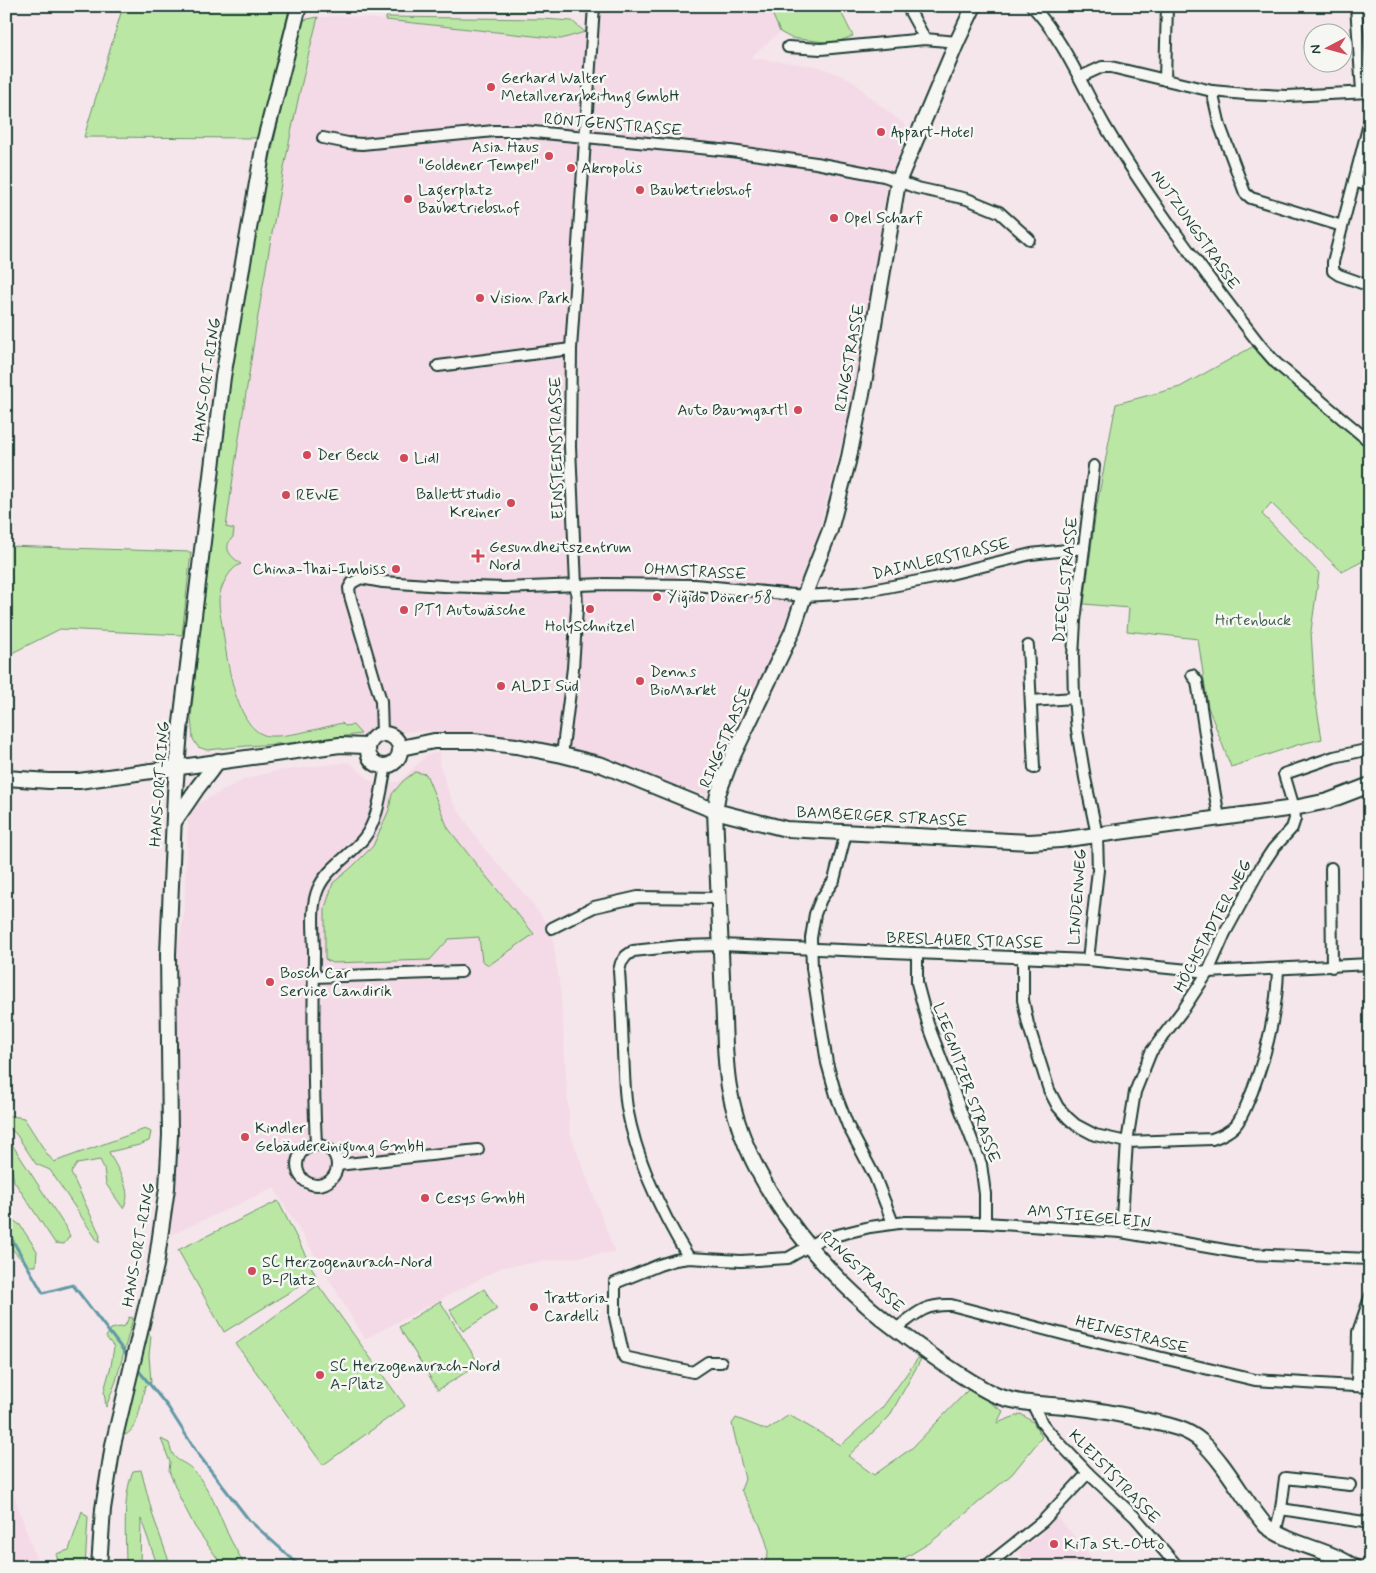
<svg xmlns="http://www.w3.org/2000/svg" width="1376" height="1573" font-family="Mynerve,sans-serif">
	<style>
		.built { fill: #f4dae6 }
		.green { fill: #bbe7a5; stroke: #6d926c }
		.lines { fill: none; stroke-linecap: round; stroke-linejoin: round }
		.stream { stroke: #6298a5; stroke-width: 3 }
		.street-casing { stroke: #1f3d34; stroke-width: 14 }
		.secondary-casing { stroke: #1f3d34; stroke-width: 18 }
		.street { stroke: #f6f6f2; stroke-width: 10 }
		.secondary { stroke: #f6f6f2; stroke-width: 14 }
		.poi-dot { fill: #d1495b; stroke: #f6f6f2; stroke-width: 2 }
		.labels { text-anchor: middle; dominant-baseline: central; stroke-width: 5; stroke-linejoin: round; paint-order: stroke }
		.poi-label { font-size: 16px; fill: #1f3d34; stroke: #f6f6f2; text-anchor: start }
		.street-label { font-size: 16px; fill: #1f3d34; stroke: #f6f6f2 }
		.park-label { font-size: 16px; fill: #3e5f4b; stroke: #f6f6f2 }
	</style>
	<rect width="100%" height="100%" fill="#f5e6eb"/>
	<filter id="ink" filterUnits="userSpaceOnUse"><feTurbulence type="fractalNoise" baseFrequency=".02" numOctaves="2"/><feDisplacementMap in="SourceGraphic" scale="10" xChannelSelector="R" yChannelSelector="G"/><feConvolveMatrix kernelMatrix="1 2 1 2 8 2 1 2 1" color-interpolation-filters="sRGB"/></filter>
	<g filter="url(#ink)">
		<!-- built -->
		<g class="built">
			<polygon points="586,6 769,6 780,32 750,58 817,66 852,80 870,97 908,127 886,191 871,300 887,296 876,381 858,380 819,530 768,667 706,795 562,748 428,731 361,734 353,725 344,726 342,723 274,737 262,735 246,718 237,697 228,659 219,600 218,578 274,216 296,109 318,17 347,16 561,39 585,32"/>
			<polygon points="440,752 439,764 452,801 483,847 529,899 552,931 561,997 570,1133 615,1252 503,1267 365,1339 274,1188 171,1235 176,1166 174,969 184,913 188,818 192,809 199,803 245,779 271,772 349,762 372,782 399,782 427,755"/>
			<polygon points="6,1472 39,1567 6,1567"/>
			<polygon points="1057,1516 1100,1567 1027,1567 1019,1551 1038,1537"/>
		</g>
		<!-- green -->
		<g class="green">
			<polygon points="123,6 290,6 258,138 84,137"/>
			<polygon points="412,6 559,6 556,12 413,11"/>
			<polygon points="769,6 838,6 853,36 834,43 791,38 780,32"/>
			<path d="M318,17c-27,102 -45,207 -62,311 -10,67 -21,133 -30,199l8,2 -1,8c-12,12 -1,20 8,27 -12,4 -22,25 -22,37 0,10 3,21 4,31 4,26 12,93 41,103 14,5 61,-8 78,-12l3,3 8,-1 8,9 -70,9 -44,3 -40,4 -9,-3 -5,-8 -2,-21c8,-80 15,-161 25,-241 20,-154 48,-307 87,-457z"/>
			<polygon points="386,17 543,19 572,21 585,32 561,39 386,20"/>
			<polygon points="1254,346 1370,449 1370,530 1365,535 1367,559 1342,572 1271,503 1262,514 1319,573 1311,631 1315,697 1322,739 1297,745 1231,767 1208,707 1198,639 1127,631 1129,608 1084,604 1096,510 1116,404 1180,387"/>
			<polygon points="6,546 191,552 182,635 60,629 6,656"/>
			<polygon points="415,772 426,774 448,828 476,864 534,934 489,965 482,961 479,937 449,939 430,960 332,963 325,959 325,908 333,883 352,867 373,846 389,810 392,794 403,781"/>
			<path d="M6,1115l18,3 23,36 7,8 91,-33 6,3 -2,9 -10,4 -30,7c7,16 26,40 14,56l-17,-24 -2,-16 -4,-8 -23,4 -6,9 29,62 -1,8 -49,-73 -14,-6 -20,-30 -10,-9z"/>
			<polygon points="6,1135 66,1228 70,1236 64,1244 55,1243 14,1181 11,1166 6,1159"/>
			<polygon points="278,1201 316,1276 224,1332 178,1250"/>
			<polygon points="6,1215 20,1225 37,1251 36,1266 28,1266 6,1243"/>
			<polygon points="318,1285 405,1406 323,1465 236,1344"/>
			<polygon points="484,1289 497,1309 463,1331 450,1310"/>
			<polygon points="440,1301 479,1364 438,1390 399,1327"/>
			<polygon points="129,1317 133,1318 116,1381 106,1407 104,1391 111,1366 114,1347 106,1337 111,1329 125,1326"/>
			<path d="M147,1333l4,3 -2,19 2,28 -6,3c-4,15 -6,43 -20,49l-1,-6z"/>
			<path d="M918,1358l3,1 -32,58 -41,39 26,19 38,-27 57,-59 34,22 -6,12 24,-9 12,8 9,15 -30,37 -54,46 -27,22 -41,25h-131c3,-3 7,-5 8,-9 6,-13 -18,-56 -26,-68l4,-11 -13,-55 4,-6 31,12 22,-15 52,30 41,-37z"/>
			<path d="M161,1439l8,4c5,22 13,15 25,28 16,18 24,40 33,61 5,12 13,23 18,35h-24l-1,-5 -25,-35 -15,-29 -11,-27 1,-9z"/>
			<path d="M141,1470l12,46 18,51h-13l-17,-48 -1,48h-14c0,-29 -4,-69 7,-96z"/>
			<polygon points="82,1511 88,1517 85,1567 60,1567 56,1554 69,1550"/>
		</g>
		<g class="lines">
			<!-- stream -->
			<g class="stream">
				<polyline points="6,1229 43,1293 73,1285 126,1354"/>
				<polyline points="139,1371 168,1407 198,1454 249,1520 301,1567"/>
			</g>
			<defs>
				<g id="street">
					<polyline points="907,6 925,39"/>
					<path d="M1032,6c32,34 50,80 73,120 46,77 101,149 156,220l15,17 94,79"/>
					<polyline points="1356,6 1362,91"/>
					<polyline points="788,47 821,49 925,39 957,42"/>
					<polyline points="1080,77 1102,67 1111,67 1212,91 1245,94 1287,96 1370,92"/>
					<polyline points="1165,80 1167,6"/>
					<polyline points="1212,91 1220,126 1245,193 1251,198 1342,226"/>
					<polyline points="1370,120 1333,262 1333,271 1339,275 1370,286"/>
					<polyline points="323,138 348,143 362,144 494,131 523,131 731,151 816,163 884,176 917,188 967,199 999,212 1029,239"/>
					<polyline points="1354,181 1370,186"/>
					<polyline points="438,366 571,349"/>
					<polyline points="1028,646 1034,768"/>
					<polyline points="1192,675 1197,681 1208,754 1219,818"/>
					<polyline points="1031,701 1074,698"/>
					<polyline points="382,734 381,701 350,596 349,588 352,583 361,578 383,582 443,586 504,588 604,584 695,585 804,596 856,593 934,578 1031,554 1084,548"/>
					<polyline points="562,755 573,668 577,608 570,447 571,349 594,6"/>
					<polyline points="846,833 834,880 821,899 815,914 811,938 812,968 827,1063 836,1095 848,1126 875,1177 893,1223"/>
					<polyline points="1331,868 1332,967"/>
					<polyline points="552,928 594,907 638,897 718,898"/>
					<polyline points="917,954 917,983 928,1024 981,1164 985,1194 985,1223"/>
					<path d="M1023,958v42l5,24 21,66 9,17 10,11 8,7 19,10 32,7 85,-3c9,-3 16,-6 23,-13 8,-9 12,-23 17,-34 15,-40 25,-81 26,-123"/>
					<polyline points="1088,960 1098,870 1097,835 1085,778 1077,730 1074,698 1073,657 1075,621 1094,466"/>
					<polyline points="313,977 461,972"/>
					<circle cx="317" cy="1165" r="20"/>
					<path d="M316,1145c-3,-64 -3,-128 -2,-191 0,-21 -4,-46 4,-65 9,-21 32,-33 46,-51 15,-19 17,-49 22,-72"/>
					<polyline points="337,1165 478,1150"/>
					<polyline points="1121,1232 1127,1142 1135,1092 1151,1052 1185,1007 1208,972 1225,933 1261,867 1273,849 1292,828 1295,819 1294,808 1284,774 1334,757 1370,749"/>
					<path d="M689,1258c-29,-47 -52,-96 -62,-150 -3,-19 -3,-38 -4,-57 -1,-27 -2,-53 -4,-80l2,-8 5,-7 7,-5 47,-5 40,-1 368,15 120,12 162,-8"/>
					<path d="M896,1329c21,-16 28,-25 55,-24l131,34 173,41 115,7"/>
					<polyline points="721,1362 708,1362 693,1372 624,1357 615,1317 615,1283 659,1265 675,1260 689,1258 741,1261 788,1258 821,1239 870,1227 906,1222 985,1223 1121,1232 1248,1254 1370,1259"/>
					<polyline points="1357,1386 1358,1332 1370,1297"/>
					<polyline points="1033,1405 1042,1423 1050,1433 1088,1473 1135,1517 1178,1567"/>
					<polyline points="1281,1509 1370,1523"/>
					<polyline points="1275,1533 1281,1509 1285,1478 1350,1485"/>
					<polyline points="985,1567 1043,1521 1088,1473"/>
				</g>
				<g id="secondary">
					<path d="M974,6l-17,36 -59,140 -35,207 -15,73 -18,68 -26,66 -12,36 -62,130 -12,32 -3,17c3,63 5,126 8,189 2,29 1,58 6,87 16,92 84,175 155,233 27,21 54,41 83,59 10,6 20,13 31,17 22,8 44,8 66,10 29,3 57,8 85,15 19,4 37,7 52,20 25,23 42,58 65,85 26,20 61,22 88,41"/>
					<circle cx="384" cy="750" r="16"/>
					<polyline points="401,748 434,741 474,741 516,746 562,755 602,765 715,811 786,829 1030,842 1060,840 1294,808 1328,801 1370,785"/>
					<polyline points="6,778 49,781 79,781 340,745 367,746"/>
					<polyline points="174,822 198,787 218,761"/>
					<polyline points="99,1567 103,1509 113,1445 156,1265 167,1188 170,1135 168,954 175,793 180,731 223,377 264,143 299,6"/>
				</g>
			</defs>
			<!-- street casing -->
			<use href="#street" class="street-casing"/>
			<!-- secondary casing -->
			<use href="#secondary" class="secondary-casing"/>
			<!-- street -->
			<use href="#street" class="street"/>
			<!-- secondary -->
			<use href="#secondary" class="secondary"/>
		</g>
	</g>
	<!-- markers -->
	<g class="poi-dot">
		<circle cx="491" cy="87" r="5"/>
		<circle cx="881" cy="132" r="5"/>
		<circle cx="549" cy="156" r="5"/>
		<circle cx="571" cy="168" r="5"/>
		<circle cx="640" cy="190" r="5"/>
		<circle cx="408" cy="199" r="5"/>
		<circle cx="834" cy="218" r="5"/>
		<circle cx="480" cy="298" r="5"/>
		<circle cx="798" cy="410" r="5"/>
		<circle cx="307" cy="455" r="5"/>
		<circle cx="404" cy="458" r="5"/>
		<circle cx="286" cy="495" r="5"/>
		<circle cx="511" cy="503" r="5"/>
		<path d="M475.5 548.5h5v5h5v5h-5v5h-5v-5h-5v-5h5z"/>
		<circle cx="396" cy="569" r="5"/>
		<circle cx="657" cy="597" r="5"/>
		<circle cx="590" cy="609" r="5"/>
		<circle cx="404" cy="610" r="5"/>
		<circle cx="640" cy="681" r="5"/>
		<circle cx="501" cy="686" r="5"/>
		<circle cx="270" cy="982" r="5"/>
		<circle cx="245" cy="1137" r="5"/>
		<circle cx="425" cy="1198" r="5"/>
		<circle cx="252" cy="1271" r="5"/>
		<circle cx="534" cy="1307" r="5"/>
		<circle cx="320" cy="1375" r="5"/>
		<circle cx="1054" cy="1544" r="5"/>
	</g>
	<g class="labels">
		<!-- poi labels -->
		<g class="poi-label">
			<text x="501" y="78">Gerhard Walter<tspan x="501" dy="18">Metallverarbeitung GmbH</tspan></text>
			<text x="891" y="132">Appart-Hotel</text>
			<text x="539" y="147" text-anchor="end">Asia Haus<tspan x="539" dy="18">"Goldener Tempel"</tspan></text>
			<text x="581" y="168">Akropolis</text>
			<text x="418" y="190">Lagerplatz<tspan x="418" dy="18">Baubetriebshof</tspan></text>
			<text x="650" y="190">Baubetriebshof</text>
			<text x="844" y="218">Opel Scharf</text>
			<text x="490" y="298">Vision Park</text>
			<text x="788" y="410" text-anchor="end">Auto Baumgartl</text>
			<text x="317" y="455">Der Beck</text>
			<text x="414" y="458">Lidl</text>
			<text x="501" y="494" text-anchor="end">Ballettstudio<tspan x="501" dy="18">Kreiner</tspan></text>
			<text x="296" y="495">REWE</text>
			<text x="489" y="547">Gesundheitszentrum<tspan x="489" dy="18">Nord</tspan></text>
			<text x="386" y="569" text-anchor="end">China-Thai-Imbiss</text>
			<text x="667" y="597">Yiğido Döner 58</text>
			<text x="414" y="610">PT1 Autowäsche</text>
			<text x="590" y="626" text-anchor="middle">HolySchnitzel</text>
			<text x="650" y="672">Denns<tspan x="650" dy="18">BioMarkt</tspan></text>
			<text x="511" y="686">ALDI Süd</text>
			<text x="280" y="973">Bosch Car<tspan x="280" dy="18">Service Candirik</tspan></text>
			<text x="255" y="1128">Kindler<tspan x="255" dy="18">Gebäudereinigung GmbH</tspan></text>
			<text x="435" y="1198">Cesys GmbH</text>
			<text x="262" y="1262">SC Herzogenaurach-Nord<tspan x="262" dy="18">B-Platz</tspan></text>
			<text x="544" y="1298">Trattoria<tspan x="544" dy="18">Cardelli</tspan></text>
			<text x="330" y="1366">SC Herzogenaurach-Nord<tspan x="330" dy="18">A-Platz</tspan></text>
			<text x="1064" y="1544">KiTa St.-Otto</text>
		</g>
		<!-- street labels -->
		<g class="street-label">
			<text transform="translate(613 125) rotate(5)">RÖNTGENSTRASSE</text>
			<text transform="translate(1195 230) rotate(55)">NUTZUNGSTRASSE</text>
			<text transform="translate(850 358) rotate(-80)">RINGSTRASSE</text>
			<text transform="translate(207 380) rotate(-82)">HANS-ORT-RING</text>
			<text transform="translate(557 448) rotate(-91)">EINSTEINSTRASSE</text>
			<text transform="translate(941 559) rotate(-13)">DAIMLERSTRASSE</text>
			<text transform="translate(695 572) rotate(3)">OHMSTRASSE</text>
			<text transform="translate(1066 580) rotate(-84)">DIESELSTRASSE</text>
			<text transform="translate(726 737) rotate(-67)">RINGSTRASSE</text>
			<text transform="translate(160 784) rotate(-86)">HANS-ORT-RING</text>
			<text transform="translate(882 817) rotate(3)">BAMBERGER STRASSE</text>
			<text transform="translate(1078 897) rotate(-86)">LINDENWEG</text>
			<text transform="translate(1213 926) rotate(-62)">HÖCHSTADTER WEG</text>
			<text transform="translate(965 941) rotate(2)">BRESLAUER STRASSE</text>
			<text transform="translate(966 1083) rotate(70)">LIEGNITZER STRASSE</text>
			<text transform="translate(1089 1217) rotate(6)">AM STIEGELEIN</text>
			<text transform="translate(139 1245) rotate(-80)">HANS-ORT-RING</text>
			<text transform="translate(862 1272) rotate(44)">RINGSTRASSE</text>
			<text transform="translate(1132 1335) rotate(14)">HEINESTRASSE</text>
			<text transform="translate(1114 1477) rotate(46)">KLEISTSTRASSE</text>
		</g>
		<!-- park labels -->
		<g class="park-label">
			<text x="1253" y="620">Hirtenbuck</text>
		</g>
	</g>
	<!-- margin -->
	<rect width="1376" height="1573" fill="none" stroke="#f6f6f2" stroke-width="25"/>
	<rect x="12" y="12" width="1351" height="1548" fill="none" stroke="#1f3d34" stroke-width="2" filter="url(#ink)"/>
	<!-- north arrow -->
	<g transform="translate(1328 48) rotate(264)"><circle r="24" fill="#f6f6f2" stroke="#a0aca6"/>
	<path d="M0-4L9 19L0 12L-9 19Z" fill="#d1495b"/>
	<text y="-8" font-size="14" font-weight="bold" text-anchor="middle" fill="#1f3d34">N</text>
	</g>
</svg>
